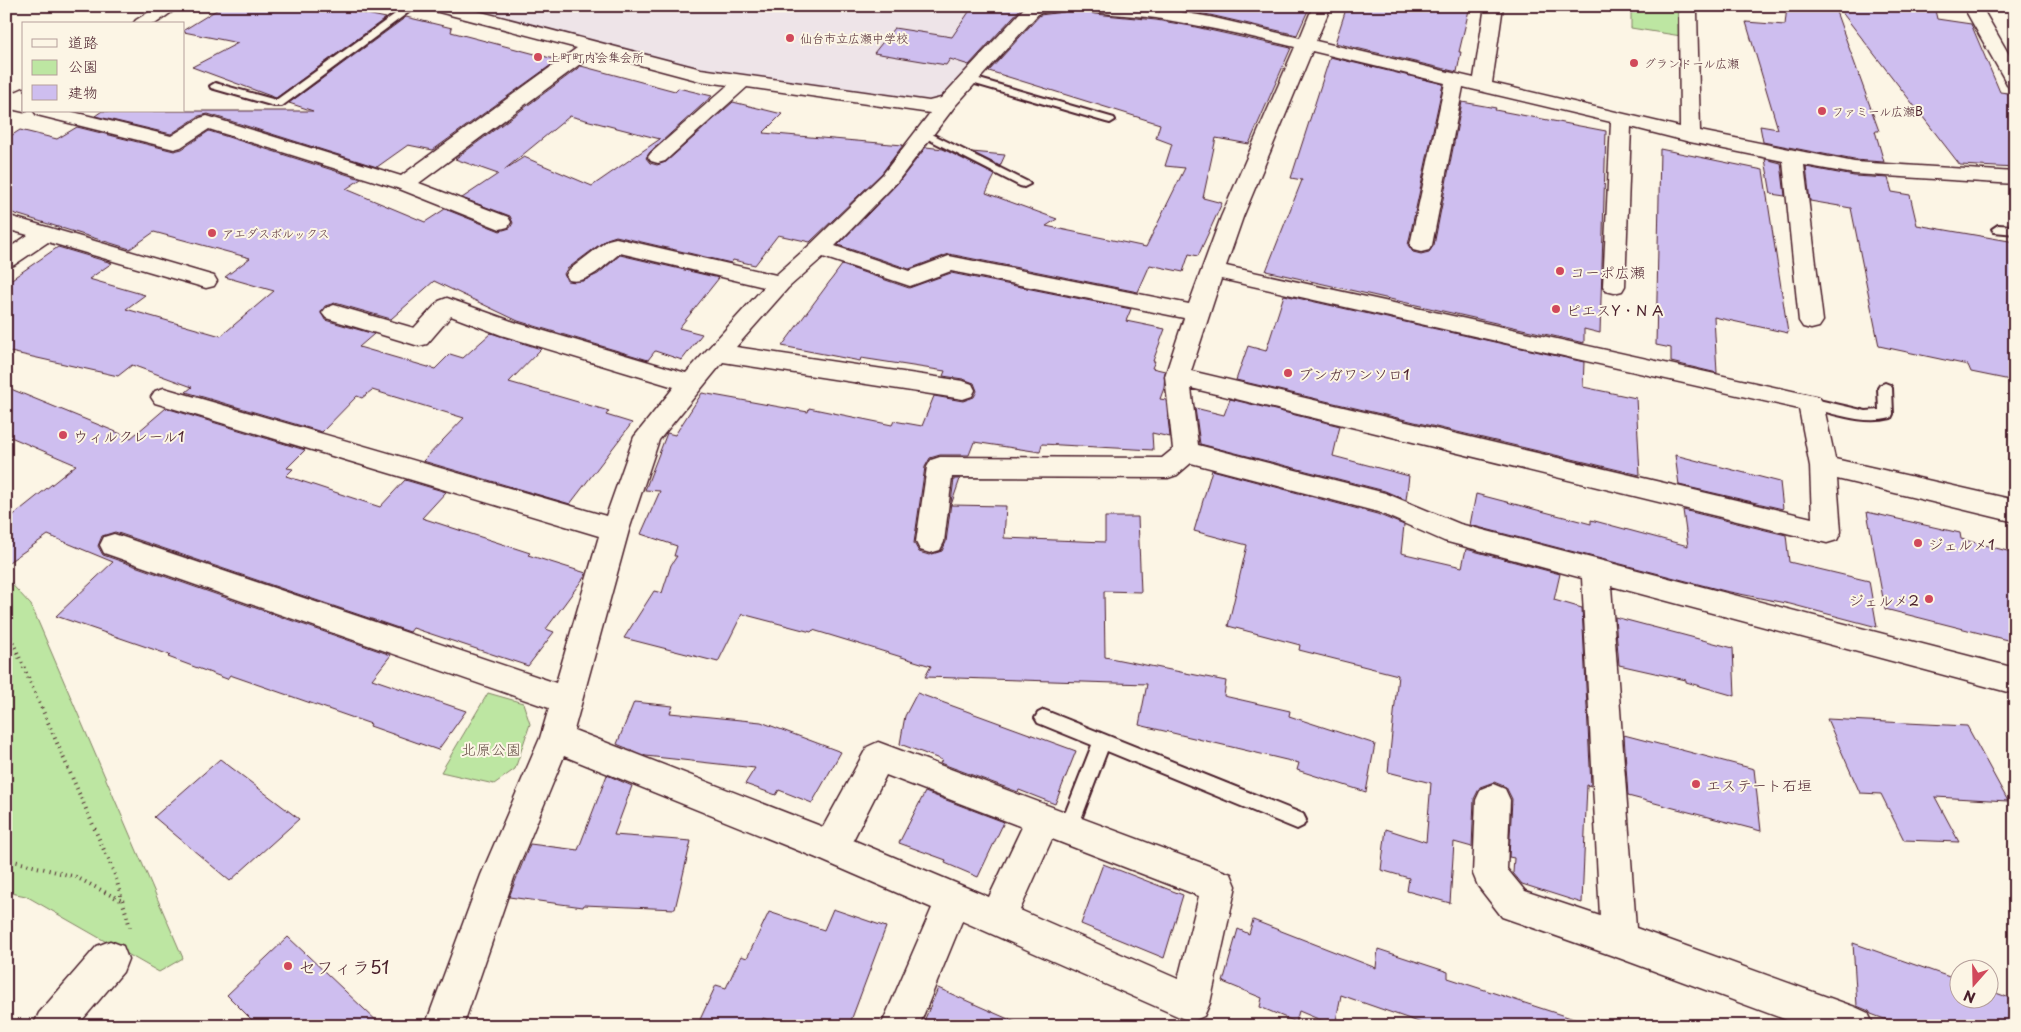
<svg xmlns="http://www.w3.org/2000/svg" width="2021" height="1032" font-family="'Playpen Sans','Klee One',sans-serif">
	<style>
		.built { fill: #eee4e8 }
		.green { fill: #bde6a2; stroke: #848266 }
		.building { fill: #cebeef; stroke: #4a1f2b; fill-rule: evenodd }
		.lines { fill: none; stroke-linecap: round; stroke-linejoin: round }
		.service-casing { stroke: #4a1f2b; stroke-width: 4 }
		.minor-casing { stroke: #4a1f2b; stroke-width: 3 }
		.tertiary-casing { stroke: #4a1f2b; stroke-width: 3 }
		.path { stroke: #4a1f2b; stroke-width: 4; stroke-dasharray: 1 4.5; stroke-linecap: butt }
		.service { fill: #fcf5e5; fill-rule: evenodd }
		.minor { fill: #fcf5e5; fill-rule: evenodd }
		.tertiary { fill: #fcf5e5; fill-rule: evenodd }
		.poi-dot { fill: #d1495b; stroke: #fcf5e5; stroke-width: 2 }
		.labels { text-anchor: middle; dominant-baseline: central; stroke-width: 4; stroke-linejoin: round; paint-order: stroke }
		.far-poi-label { font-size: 12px; fill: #4a1f2b; stroke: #fcf5e5; text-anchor: start }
		.poi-label { font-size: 15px; fill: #4a1f2b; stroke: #fcf5e5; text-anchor: start }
		.park-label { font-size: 15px; fill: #675149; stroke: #fcf5e5 }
		.near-poi-label { font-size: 18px; fill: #4a1f2b; stroke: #fcf5e5; text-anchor: start }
	</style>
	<rect width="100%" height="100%" fill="#fcf5e5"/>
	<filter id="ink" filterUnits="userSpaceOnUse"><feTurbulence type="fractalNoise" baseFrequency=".02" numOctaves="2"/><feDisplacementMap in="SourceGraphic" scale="10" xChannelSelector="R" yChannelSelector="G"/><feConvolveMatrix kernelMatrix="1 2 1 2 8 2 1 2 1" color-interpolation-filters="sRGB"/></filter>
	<g filter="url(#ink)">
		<!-- built -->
		<polygon class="built" points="466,6 1026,6 951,93 939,99 912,100 695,69"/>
		<!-- green -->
		<g class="green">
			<polygon points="1631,6 1664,6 1680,9 1681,36 1631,28"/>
			<polygon points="6,578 31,605 183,958 159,972 26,896 6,892"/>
			<polygon points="488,693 523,703 530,724 515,769 494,784 441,772"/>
		</g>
		<!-- building -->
		<g class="building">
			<polygon points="223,6 328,6 386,18 276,98 192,67 238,43 184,32 184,30"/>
			<polygon points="973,6 1023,6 969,65 950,59 946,65 874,53 894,28 952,37"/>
			<polygon points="1068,6 1083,6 1087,12 1095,14 1156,20 1191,26 1291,48 1249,144 1216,138 1203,198 1222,203 1198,256 1189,254 1183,272 1150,265 1138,292 949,254 909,269 838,245 898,183 926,147 943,149 995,175 986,193 1057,219 1046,226 1146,247 1185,168 1165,166 1172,144 1156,138 1160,124 989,71 1040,15 1064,12"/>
			<polygon points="1158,6 1310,6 1297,35 1210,15"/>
			<polygon points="1347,6 1470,6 1459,52 1461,52 1457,72 1335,43"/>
			<polygon points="1787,6 1834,6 1879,131 1875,131 1884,162 1854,160 1763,142 1760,126 1778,129 1746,22 1785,25"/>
			<polygon points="1837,6 1934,6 1937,19 1971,24 2000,92 2015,94 2015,168 1960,165"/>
			<polygon points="406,17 452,28 451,32 558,60 433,150 408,145 377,167 208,114 199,116 171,134 95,116 102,111 313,111 289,103"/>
			<polygon points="1330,57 1443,84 1408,245 1413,252 1421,254 1429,252 1434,245 1462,102 1496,108 1495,110 1606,131 1600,333 1584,329 1584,343 1266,271 1302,180 1291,178"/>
			<path d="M581,66l94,25 3,-3 34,8 -62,56 -4,6 4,5 7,2 9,-3 67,-60 49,12 -19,19 140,12 -21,28 -72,69 -32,-7 -23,30 -22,-5 -2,3 -115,-27 -9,3 -40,30 -3,5 3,7h16l15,-7 22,-19 99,23 -40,50 23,6 -20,26 -27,-9 -7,9 -130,-39 -84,-40 -43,38 -56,-16 -10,3 -4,6 4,8 49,14 -15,13 76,22 15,-15 13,4 28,-25 50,16 -32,33 100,29 -3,4 26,8 -62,81 -147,-43 41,-43 -92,-28 -10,8 -5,-2 -35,36 -136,-40 6,-5 -60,-22 -14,11 -112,-25v-68l52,-36 54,16 -23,16 56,16 -19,14 95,27 53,-45 -49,-14 25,-19 -96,-26 -24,17 -124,-38v-72l14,-9 37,9 20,-12 97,24 8,-2 27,-18 152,48 -15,10 79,33 20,-13 55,22 10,-3 3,-5 -3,-7 -48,-18 36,-24 -43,-15zM570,116l90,23 -68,47 -68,-29 -20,13z"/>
			<polygon points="1660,149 1763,170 1788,333 1714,317 1717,373 1671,362 1671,348 1656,345"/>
			<polygon points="972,152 1005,155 1000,166"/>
			<polygon points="1765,159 1781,163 1785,196 1771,194"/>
			<polygon points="1806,167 1854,176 1888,178 1892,192 1910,195 1917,225 2015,242 2015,381 1971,372 1968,365 1879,346 1851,208 1810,201"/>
			<polygon points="842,265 909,288 951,273 1131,309 1126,321 1165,329 1153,361 1155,361 1152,368 1165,371 1164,388 1160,399 1166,400 1170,437 1152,433 1153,450 1042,444 1040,452 974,442 969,455 940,455 930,458 925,467 914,543 919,552 929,555 942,551 946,542 954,479 960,479 951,505 1006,506 1004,538 1105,542 1105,517 1138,517 1141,592 1104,591 1105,657 1226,681 1224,696 1290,711 1289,716 1375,744 1366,792 1297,770 1299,763 1139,725 1147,684 925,677 931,666 813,630 811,632 742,614 718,662 624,638 654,591 662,593 671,565 677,556 674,556 677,546 641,534 660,491 645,490 667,433 675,435 702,393 808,412 809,408 892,425 894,421 922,426 934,396 963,401 974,397 977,391 974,383 963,379 943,376 945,371 861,358 860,361 782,346"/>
			<polygon points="1284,295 1584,362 1583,387 1636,398 1640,475 1236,380 1248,346 1266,351"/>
			<polygon points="6,387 131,438 166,408 305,450 287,468 293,469 286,476 380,507 405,480 446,492 422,518 530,553 528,555 586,573 585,576 546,629 554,632 528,666 413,628 410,632 115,532 102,536 98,546 103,555 391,655 372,679 466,711 438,750 370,726 371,724 230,675 227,679 168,657 170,655 56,616 113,562 48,535 6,564 6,521 76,465 6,435"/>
			<polygon points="1230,399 1340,426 1333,456 1409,476 1406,500 1385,491 1200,444 1195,408 1224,415"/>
			<polygon points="1675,455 1780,482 1783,509 1679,485"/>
			<polygon points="1212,470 1377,514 1404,525 1401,553 1462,567 1466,549 1560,574 1554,600 1582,608 1591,786 1587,785 1582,903 1522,884 1513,873 1514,858 1509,857 1512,799 1506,787 1494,782 1480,787 1474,799 1472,847 1454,842 1450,903 1407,891 1409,878 1381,870 1386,829 1426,842 1431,783 1388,772 1398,675 1299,650 1300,645 1228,626 1247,545 1194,531"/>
			<polygon points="1476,494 1591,524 1591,520 1688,546 1683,510 1786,535 1789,562 1869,581 1877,627 1790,604 1725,591 1470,525"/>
			<polygon points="1867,512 1960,533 1961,539 2015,553 2015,642 1885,609"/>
			<polygon points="1615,617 1733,648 1735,696 1686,682 1686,680 1619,665"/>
			<polygon points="917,693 1076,751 1055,804 1019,790 1018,792 940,763 942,760 900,744 905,716"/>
			<polygon points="634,702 673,706 670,713 761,722 841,752 812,803 779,790 776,795 745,784 755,768 646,756 619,745 617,744"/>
			<polygon points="1827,719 1967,726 2008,801 1935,797 1959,842 1904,840 1881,794 1860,793"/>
			<polygon points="1624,735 1754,769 1761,831 1628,796"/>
			<polygon points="220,759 299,819 230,881 154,817"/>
			<polygon points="607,775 632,786 614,835 691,841 675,909 584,905 583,907 509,897 530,844 578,850"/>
			<polygon points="925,792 1004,822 978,877 945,863 946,860 899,843"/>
			<polygon points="1103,864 1183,895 1164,958 1081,924"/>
			<polygon points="833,909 886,927 849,1026 784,1026 763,1018 760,1026 697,1026 716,985 726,988 741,956 747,958 769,912 824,930"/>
			<polygon points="1253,920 1376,968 1378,949 1448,972 1448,978 1577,1020 1576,1026 1430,1026 1341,995 1335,1026 1299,1011 1296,1022 1260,1007 1262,998 1223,982 1238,929 1249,934"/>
			<polygon points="288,937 382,1026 258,1026 227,995"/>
			<polygon points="1853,943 1958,980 1958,1000 1988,1000 1988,990 2015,1000 2015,1026 1903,1026 1871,1014 1869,1011 1857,1006"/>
			<polygon points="938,988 1024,1026 922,1026"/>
		</g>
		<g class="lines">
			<defs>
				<g id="service">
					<polygon points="406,6 417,6 282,106 274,106 211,88 210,86 215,83 276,100"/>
					<polygon points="969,76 1114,118 1115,120 1110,123 1106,122 965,81 964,79"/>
					<polygon points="924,130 1028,182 1030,184 1024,187 1020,186 920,135 919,133"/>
					<polygon points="1998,225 2015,226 2015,234 1994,232 1992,229"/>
					<path d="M1885,383l5,2 2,3 1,26 -2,4c-27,7 -55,-4 -81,-10l-5,-2 -2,-3 2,-3 5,-2 56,13 13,-1 -1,-22 2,-3z"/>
					<polygon points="1044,710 1303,814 1306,820 1303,826 1297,829 1107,751 1075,835 1068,838 1061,835 1059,829 1092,745 1038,723 1035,718 1038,713"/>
				</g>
				<g id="minor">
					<path d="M429,6h29l243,63 228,32 12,-3 85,-92h40l-2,4 -25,3 -84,93 -58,76 -62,64 74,25 40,-15 240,48 32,-87 74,-170c-46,-11 -92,-21 -139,-29 -23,-3 -47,-3 -69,-8l-2,-4h60l65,11 90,21 13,-32h18l-15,35 158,37 11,-72h18l-11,77 188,44 -1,-114 3,-4 6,-1 6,1 3,4 3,118 154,31 161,10v12l-161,-10 -50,-9 19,156 -4,6 -8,2 -8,-2 -4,-6 -16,-160 -93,-19 -59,-15 -6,159 -3,5 -8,2 -8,-2 -3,-5 8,-164 -148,-35 -31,158 -3,5 -8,2 -8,-2 -3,-5 35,-162 -133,-32 -69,166 -17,49 593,131 4,6 12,56 180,41v22l-178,-43 4,53 -4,8 -10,3 -636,-155 7,57 187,48 75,31 555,144v26l-404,-108 25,342 219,79 13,6 6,13h-71l-184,-68 -117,-41 -24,-31 -5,-12 3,-74 5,-11 12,-5 12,5 5,11 -3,69 18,22 75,25 -18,-338 -138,-37 -66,-29 -187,-49 -14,12 -9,3 -216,-1 -8,65 -4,8 -10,3 -10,-3 -4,-8 11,-75 4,-7 9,-3 222,1 11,-9 -8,-73 19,-58 -233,-47 -41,15 -87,-29 -35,31 -52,59 227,34 9,3 3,6 -3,6 -9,3 -240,-37 -64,78 -30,90 -55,200 249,97 44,-80 11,-5 353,132 5,12 -26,117 -6,13 -13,6 -229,-101 -43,105h-38l51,-118 -113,-49 -255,-103 -49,119 -52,151h-38l56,-151 59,-137 9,-30 -445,-155 -4,-8 4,-8 10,-3 442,149 43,-147 -444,-133 -4,-6 4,-6 9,-3 442,128 28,-79 40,-50 -173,-52 -50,-19 -24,28 -8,2 -93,-28 -4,-5 4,-5 8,-3 80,23 25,-27 8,-3 70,25 169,50 78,-86 -144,-34c-14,11 -32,32 -51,27l-3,-5 3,-5 39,-30 8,-2 160,37 36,-32 71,-69 47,-61 -183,-26 -82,74 -7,2 -7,-2 -3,-4 3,-4 77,-68 -28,-4 -105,-28 -176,130 89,34 3,5 -3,5 -8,2 -103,-41 -188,-59 -28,18 -7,2 -137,-34 -3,-4h35l102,25 29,-18 7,-2 194,60 176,-128 -146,-38zM1221,279l578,130 11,57 2,52 -621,-147zM886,775l136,52 -33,70 -136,-57zM1052,839l147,57 -21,83 -158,-69z"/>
					<polygon points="1963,6 1981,6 2015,65 2015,88 2008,86 2006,82"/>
					<polygon points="6,98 24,100 24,111 26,111 24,112 6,108"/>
					<polygon points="6,215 214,276 217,281 214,286 206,288 48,242 14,265 6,267 6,250 28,235 6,229"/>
					<polygon points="110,941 123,946 128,959 123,972 77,1026 33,1026 39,1013 97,946"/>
				</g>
				<g id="tertiary">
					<polygon points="159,6 180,6 155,24 133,24 136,20"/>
					<polygon points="24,88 24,102 6,110 6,96"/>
				</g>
			</defs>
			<!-- service casing -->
			<use href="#service" class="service-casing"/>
			<!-- minor casing -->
			<use href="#minor" class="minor-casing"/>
			<!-- tertiary casing -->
			<use href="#tertiary" class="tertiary-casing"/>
			<!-- path -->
			<g class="path">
				<polyline points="6,627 115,875 130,927"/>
				<polyline points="6,859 76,877 122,901"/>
			</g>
			<!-- service -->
			<use href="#service" class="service"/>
			<!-- minor -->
			<use href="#minor" class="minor"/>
			<!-- tertiary -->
			<use href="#tertiary" class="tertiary"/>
		</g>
	</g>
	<!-- markers -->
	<g class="poi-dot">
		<circle cx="790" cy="38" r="5"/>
		<circle cx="538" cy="57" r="5"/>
		<circle cx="1634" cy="63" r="5"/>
		<circle cx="1822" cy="111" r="5"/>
		<circle cx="212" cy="233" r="5"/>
		<circle cx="1560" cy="271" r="5"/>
		<circle cx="1556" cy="309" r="5"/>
		<circle cx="1288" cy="373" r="5"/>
		<circle cx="63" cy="435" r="5"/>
		<circle cx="1918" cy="543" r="5"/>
		<circle cx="1929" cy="599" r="5"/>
		<circle cx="1696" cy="784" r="5"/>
		<circle cx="288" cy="966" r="5"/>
	</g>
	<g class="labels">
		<!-- far-poi labels -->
		<g class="far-poi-label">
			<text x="800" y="38">仙台市立広瀬中学校</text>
			<text x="548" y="57">上町町内会集会所</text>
			<text x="1644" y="63">グランドール広瀬</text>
			<text x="1832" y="111">ファミール広瀬B</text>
			<text x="222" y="233">アエダスボルックス</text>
		</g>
		<!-- poi labels -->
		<g class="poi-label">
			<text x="1570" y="271">コーポ広瀬</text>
			<text x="1566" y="309">ピエスY・N A</text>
			<text x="1298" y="373">ブンガワンソロ1</text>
			<text x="73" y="435">ウィルクレール1</text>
			<text x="1928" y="543">ジェルメ1</text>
			<text x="1919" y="599" text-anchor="end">ジェルメ2</text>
			<text x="1706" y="784">エステート石垣</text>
		</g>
		<!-- park labels -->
		<g class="park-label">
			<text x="491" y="748">北原公園</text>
		</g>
		<!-- near-poi labels -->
		<g class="near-poi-label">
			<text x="298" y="966">セフィラ51</text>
		</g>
	</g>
	<!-- margin -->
	<rect width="2021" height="1032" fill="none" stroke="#fcf5e5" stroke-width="25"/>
	<rect x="12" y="12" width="1996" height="1007" fill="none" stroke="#4a1f2b" stroke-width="2" filter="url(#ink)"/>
	<!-- legend -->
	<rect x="22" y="22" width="162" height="90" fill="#fcf5e5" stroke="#b59f9b"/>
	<rect x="32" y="39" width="25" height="8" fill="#fcf5e5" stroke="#b59f9b"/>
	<text x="68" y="48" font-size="15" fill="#4a1f2b">道路</text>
	<rect x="32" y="60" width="25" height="15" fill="#bde6a2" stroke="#b59f9b"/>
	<text x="68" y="72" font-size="15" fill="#4a1f2b">公園</text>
	<rect x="32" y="85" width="25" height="15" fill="#cebeef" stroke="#b59f9b"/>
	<text x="68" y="98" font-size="15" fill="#4a1f2b">建物</text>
	<!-- north arrow -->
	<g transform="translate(1974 984) rotate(200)"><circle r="24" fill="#fcf5e5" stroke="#b59f9b"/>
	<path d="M0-4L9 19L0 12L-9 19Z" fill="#d1495b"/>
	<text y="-8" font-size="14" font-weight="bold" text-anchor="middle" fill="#4a1f2b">N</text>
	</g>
</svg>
